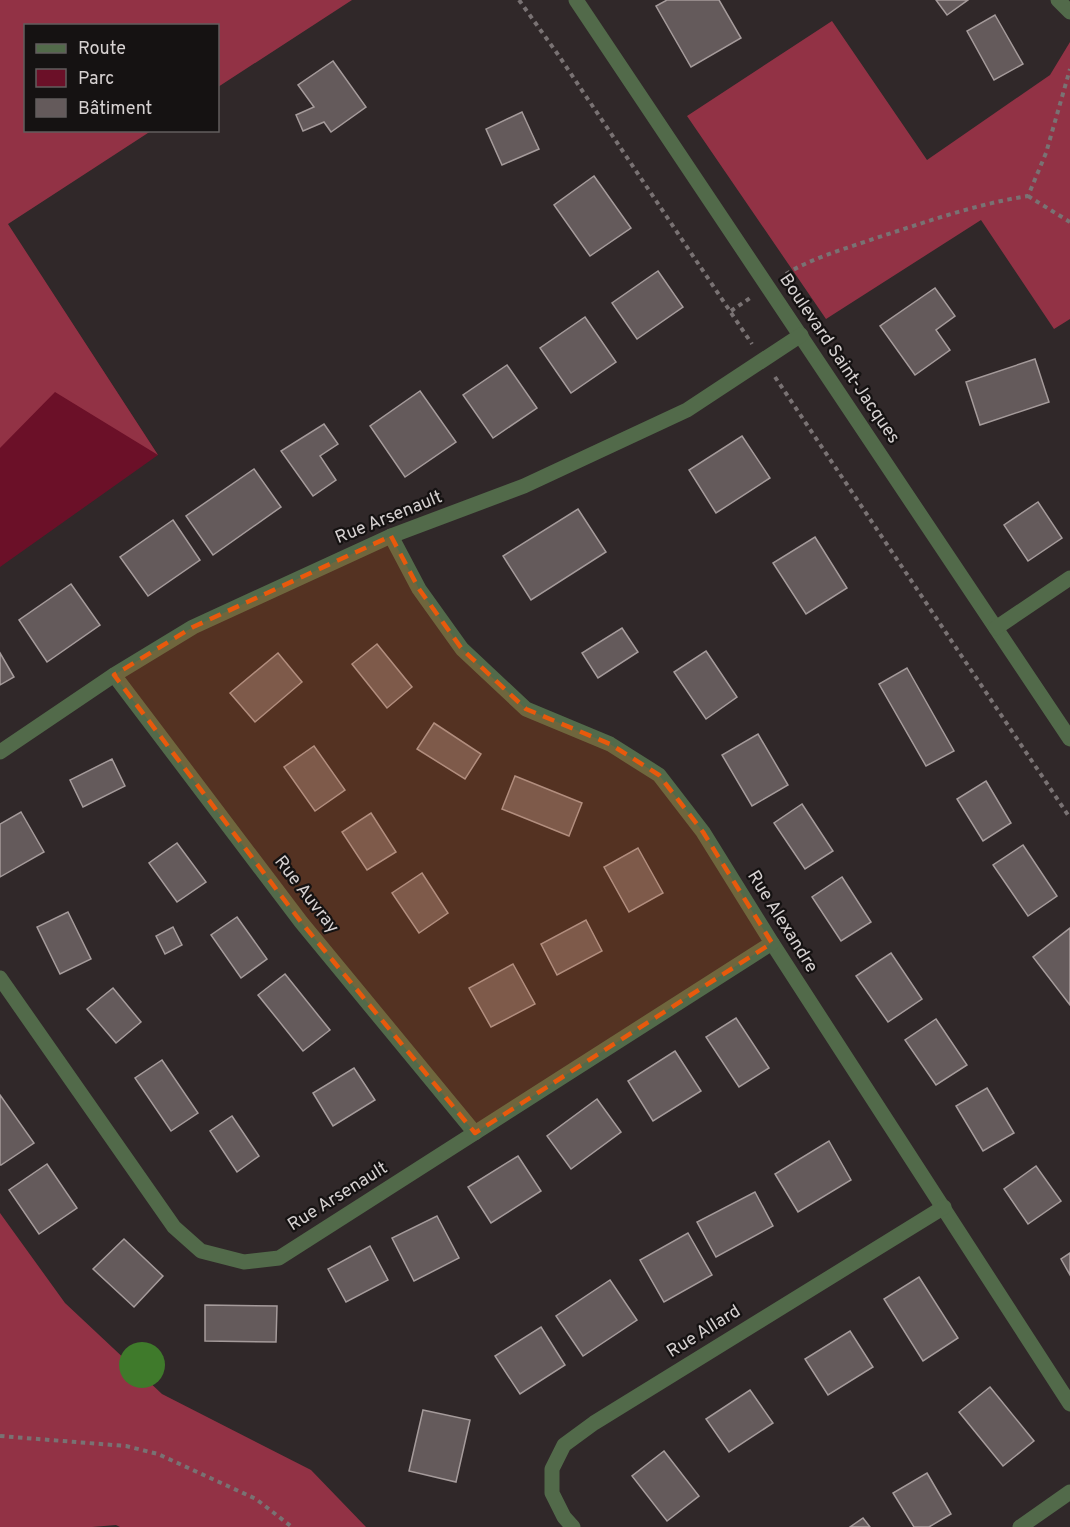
<svg xmlns="http://www.w3.org/2000/svg" width="1070" height="1527" font-family="Overpass,sans-serif">
	<style>
		.green { fill: #6b1028 }
		.forest { fill: #923245 }
		.water { fill: #3f7a2b }
		.building { fill: #645a5b; stroke: #a59b9b; stroke-width: 1.5 }
		.lines { fill: none; stroke-linecap: round; stroke-linejoin: round }
		.path { stroke: #797273; stroke-width: 4; stroke-dasharray: 4.5 4.5; stroke-linecap: butt }
		.minor { stroke: #526a4a; stroke-width: 15 }
		.marked { fill: #e8590c; fill-opacity: 0.2; stroke: #e8590c; stroke-width: 4.5; stroke-dasharray: 12 8; stroke-linejoin: round }
		.labels { text-anchor: middle; dominant-baseline: central; stroke-width: 4.5; stroke-linejoin: round; paint-order: stroke }
		.street-label { font-size: 18px; fill: #d6d1d1; stroke: #151212 }
	</style>
	<rect width="100%" height="100%" fill="#302829"/>
	<!-- green -->
	<polygon class="green" points="6,222 158,455 0,567 0,225"/>
	<!-- forest -->
	<g class="forest">
		<polygon points="0,0 352,0 218,87 218,26 26,26 26,130 151,131 8,224 158,455 55,392 0,448"/>
		<polygon points="832,21 927,160 1050,75 1070,42 1070,319 1054,329 981,220 826,319 687,116"/>
		<polygon points="0,1213 65,1303 162,1394 311,1470 366,1527 120,1527 116,1525 92,1527 0,1527"/>
	</g>
	<!-- water -->
	<circle class="water" cx="142" cy="1365" r="23"/>
	<!-- building -->
	<g class="building">
		<polygon points="667,0 719,0 741,38 691,67 656,6"/>
		<polygon points="936,0 968,0 947,15"/>
		<polygon points="995,15 1023,64 994,80 967,31"/>
		<polygon points="333,61 366,107 331,132 324,122 303,131 296,115 314,107 298,85"/>
		<polygon points="522,112 539,149 502,165 486,129"/>
		<polygon points="594,176 631,228 590,256 554,205"/>
		<polygon points="658,271 683,307 637,339 612,303"/>
		<polygon points="935,288 955,316 936,330 950,350 915,375 880,326"/>
		<polygon points="585,317 616,362 571,393 540,348"/>
		<polygon points="1035,359 1049,402 980,425 966,382"/>
		<polygon points="507,365 537,408 493,438 463,395"/>
		<polygon points="420,391 456,442 405,477 370,426"/>
		<polygon points="324,424 338,444 320,456 336,480 313,496 281,451"/>
		<polygon points="742,436 770,478 716,513 689,470"/>
		<polygon points="254,469 281,507 213,555 186,516"/>
		<polygon points="1038,502 1062,538 1028,561 1004,525"/>
		<polygon points="578,509 606,552 531,600 503,556"/>
		<polygon points="173,520 200,560 148,596 120,557"/>
		<polygon points="815,537 847,588 806,614 773,563"/>
		<polygon points="71,584 100,625 47,662 19,620"/>
		<polygon points="622,628 638,652 598,678 582,653"/>
		<polygon points="377,644 412,687 387,708 352,664"/>
		<polygon points="706,651 737,697 706,719 674,672"/>
		<polygon points="0,653 14,677 0,685"/>
		<polygon points="278,653 302,682 255,722 230,693"/>
		<polygon points="907,668 954,751 926,766 879,684"/>
		<polygon points="434,723 481,754 465,779 417,749"/>
		<polygon points="758,734 788,785 752,806 722,755"/>
		<polygon points="314,746 345,790 315,811 284,767"/>
		<polygon points="112,759 125,786 83,807 70,780"/>
		<polygon points="515,776 582,803 569,836 502,809"/>
		<polygon points="986,781 1011,823 983,841 957,799"/>
		<polygon points="802,804 833,851 805,869 774,823"/>
		<polygon points="21,812 44,852 0,877 0,824"/>
		<polygon points="371,813 396,852 367,870 342,832"/>
		<polygon points="177,843 206,882 177,902 149,863"/>
		<polygon points="1023,845 1057,896 1028,916 993,865"/>
		<polygon points="638,848 663,893 629,912 604,867"/>
		<polygon points="422,873 448,913 419,933 392,893"/>
		<polygon points="842,877 871,922 841,941 812,897"/>
		<polygon points="68,912 91,959 60,974 37,927"/>
		<polygon points="237,917 267,959 241,978 211,935"/>
		<polygon points="586,920 602,951 557,975 541,944"/>
		<polygon points="173,927 182,945 165,954 156,936"/>
		<polygon points="1070,928 1070,1005 1033,957"/>
		<polygon points="891,953 922,999 888,1022 856,976"/>
		<polygon points="513,964 535,1004 491,1027 469,988"/>
		<polygon points="285,974 330,1030 303,1051 258,995"/>
		<polygon points="113,988 141,1022 116,1043 87,1009"/>
		<polygon points="736,1018 769,1068 739,1087 706,1037"/>
		<polygon points="936,1019 967,1065 936,1085 905,1040"/>
		<polygon points="675,1051 701,1091 653,1121 628,1081"/>
		<polygon points="162,1060 198,1113 171,1131 135,1078"/>
		<polygon points="354,1068 375,1100 333,1126 313,1093"/>
		<polygon points="987,1088 1014,1133 983,1151 956,1106"/>
		<polygon points="0,1095 34,1143 1,1165 0,1165"/>
		<polygon points="597,1099 621,1132 571,1169 547,1136"/>
		<polygon points="232,1116 259,1156 237,1172 210,1131"/>
		<polygon points="829,1141 851,1180 798,1212 775,1174"/>
		<polygon points="518,1156 541,1191 491,1223 468,1187"/>
		<polygon points="47,1164 77,1208 39,1234 9,1190"/>
		<polygon points="1036,1166 1061,1201 1028,1224 1004,1189"/>
		<polygon points="755,1192 773,1226 716,1257 697,1222"/>
		<polygon points="437,1216 459,1258 414,1281 392,1238"/>
		<polygon points="688,1233 712,1275 664,1302 640,1260"/>
		<polygon points="124,1239 163,1276 134,1307 93,1269"/>
		<polygon points="370,1246 388,1280 346,1302 328,1269"/>
		<polygon points="1070,1253 1070,1275 1061,1259"/>
		<polygon points="919,1277 958,1338 923,1361 884,1299"/>
		<polygon points="610,1280 637,1320 583,1356 556,1316"/>
		<polygon points="205,1305 277,1306 276,1342 205,1341"/>
		<polygon points="541,1327 565,1365 520,1394 495,1356"/>
		<polygon points="850,1331 873,1367 828,1395 805,1359"/>
		<polygon points="990,1387 1034,1441 1003,1466 959,1412"/>
		<polygon points="750,1390 773,1423 729,1452 706,1419"/>
		<polygon points="423,1410 470,1420 456,1482 409,1471"/>
		<polygon points="664,1451 699,1496 667,1521 632,1476"/>
		<polygon points="927,1473 951,1514 929,1527 914,1527 893,1493"/>
		<polygon points="863,1518 870,1527 850,1527"/>
	</g>
	<g class="lines">
		<!-- path -->
		<g class="path">
			<polyline points="519,0 559,56 752,344"/>
			<polyline points="1028,196 1070,222"/>
			<path d="M786,274c28,-17 59,-25 90,-36 50,-16 100,-34 152,-42l18,-43 24,-84"/>
			<polyline points="731,311 750,298"/>
			<polyline points="775,377 1070,818"/>
			<polyline points="0,1436 126,1446 158,1454 256,1499 292,1527"/>
		</g>
		<!-- minor -->
		<g class="minor">
			<polyline points="576,0 1070,739"/>
			<polyline points="1058,0 1070,12"/>
			<polyline points="391,536 419,589 462,649 526,709 610,744 659,775 703,832 772,943 1070,1404"/>
			<polyline points="996,628 1070,578"/>
			<polyline points="114,675 301,922 475,1133"/>
			<polyline points="0,752 114,675 193,627 391,536 524,486 687,410 801,335"/>
			<polyline points="0,978 174,1227 201,1251 244,1262 279,1258 772,943"/>
			<polyline points="573,1527 564,1517 552,1493 552,1469 564,1445 594,1423 944,1207"/>
			<polyline points="1020,1527 1070,1492"/>
		</g>
	</g>
	<!-- marked area -->
	<path class="marked" d="M391,536l28,53 43,60 64,60 84,35 49,31 44,57 69,111 -297,190 -174,-211 -187,-247 79,-48z"/>
	<g class="labels">
		<!-- street labels -->
		<g class="street-label">
			<text transform="translate(839 359) rotate(56)">Boulevard Saint-Jacques</text>
			<text transform="translate(389 518) rotate(-22)">Rue Arsenault</text>
			<text transform="translate(306 895) rotate(52)">Rue Auvray</text>
			<text transform="translate(782 922) rotate(58)">Rue Alexandre</text>
			<text transform="translate(338 1197) rotate(-32)">Rue Arsenault</text>
			<text transform="translate(704 1332) rotate(-32)">Rue Allard</text>
		</g>
	</g>
	<!-- legend -->
	<rect x="24" y="24" width="195" height="108" fill="#151212" stroke="#625e5e" stroke-width="1.5"/>
	<rect x="36" y="44" width="30" height="9" fill="#526a4a" stroke="#625e5e" stroke-width="1.5"/>
	<text x="78" y="54" font-size="18" fill="#d6d1d1">Route</text>
	<rect x="36" y="69" width="30" height="18" fill="#6b1028" stroke="#625e5e" stroke-width="1.5"/>
	<text x="78" y="84" font-size="18" fill="#d6d1d1">Parc</text>
	<rect x="36" y="99" width="30" height="18" fill="#645a5b" stroke="#625e5e" stroke-width="1.5"/>
	<text x="78" y="114" font-size="18" fill="#d6d1d1">Bâtiment</text>
</svg>
